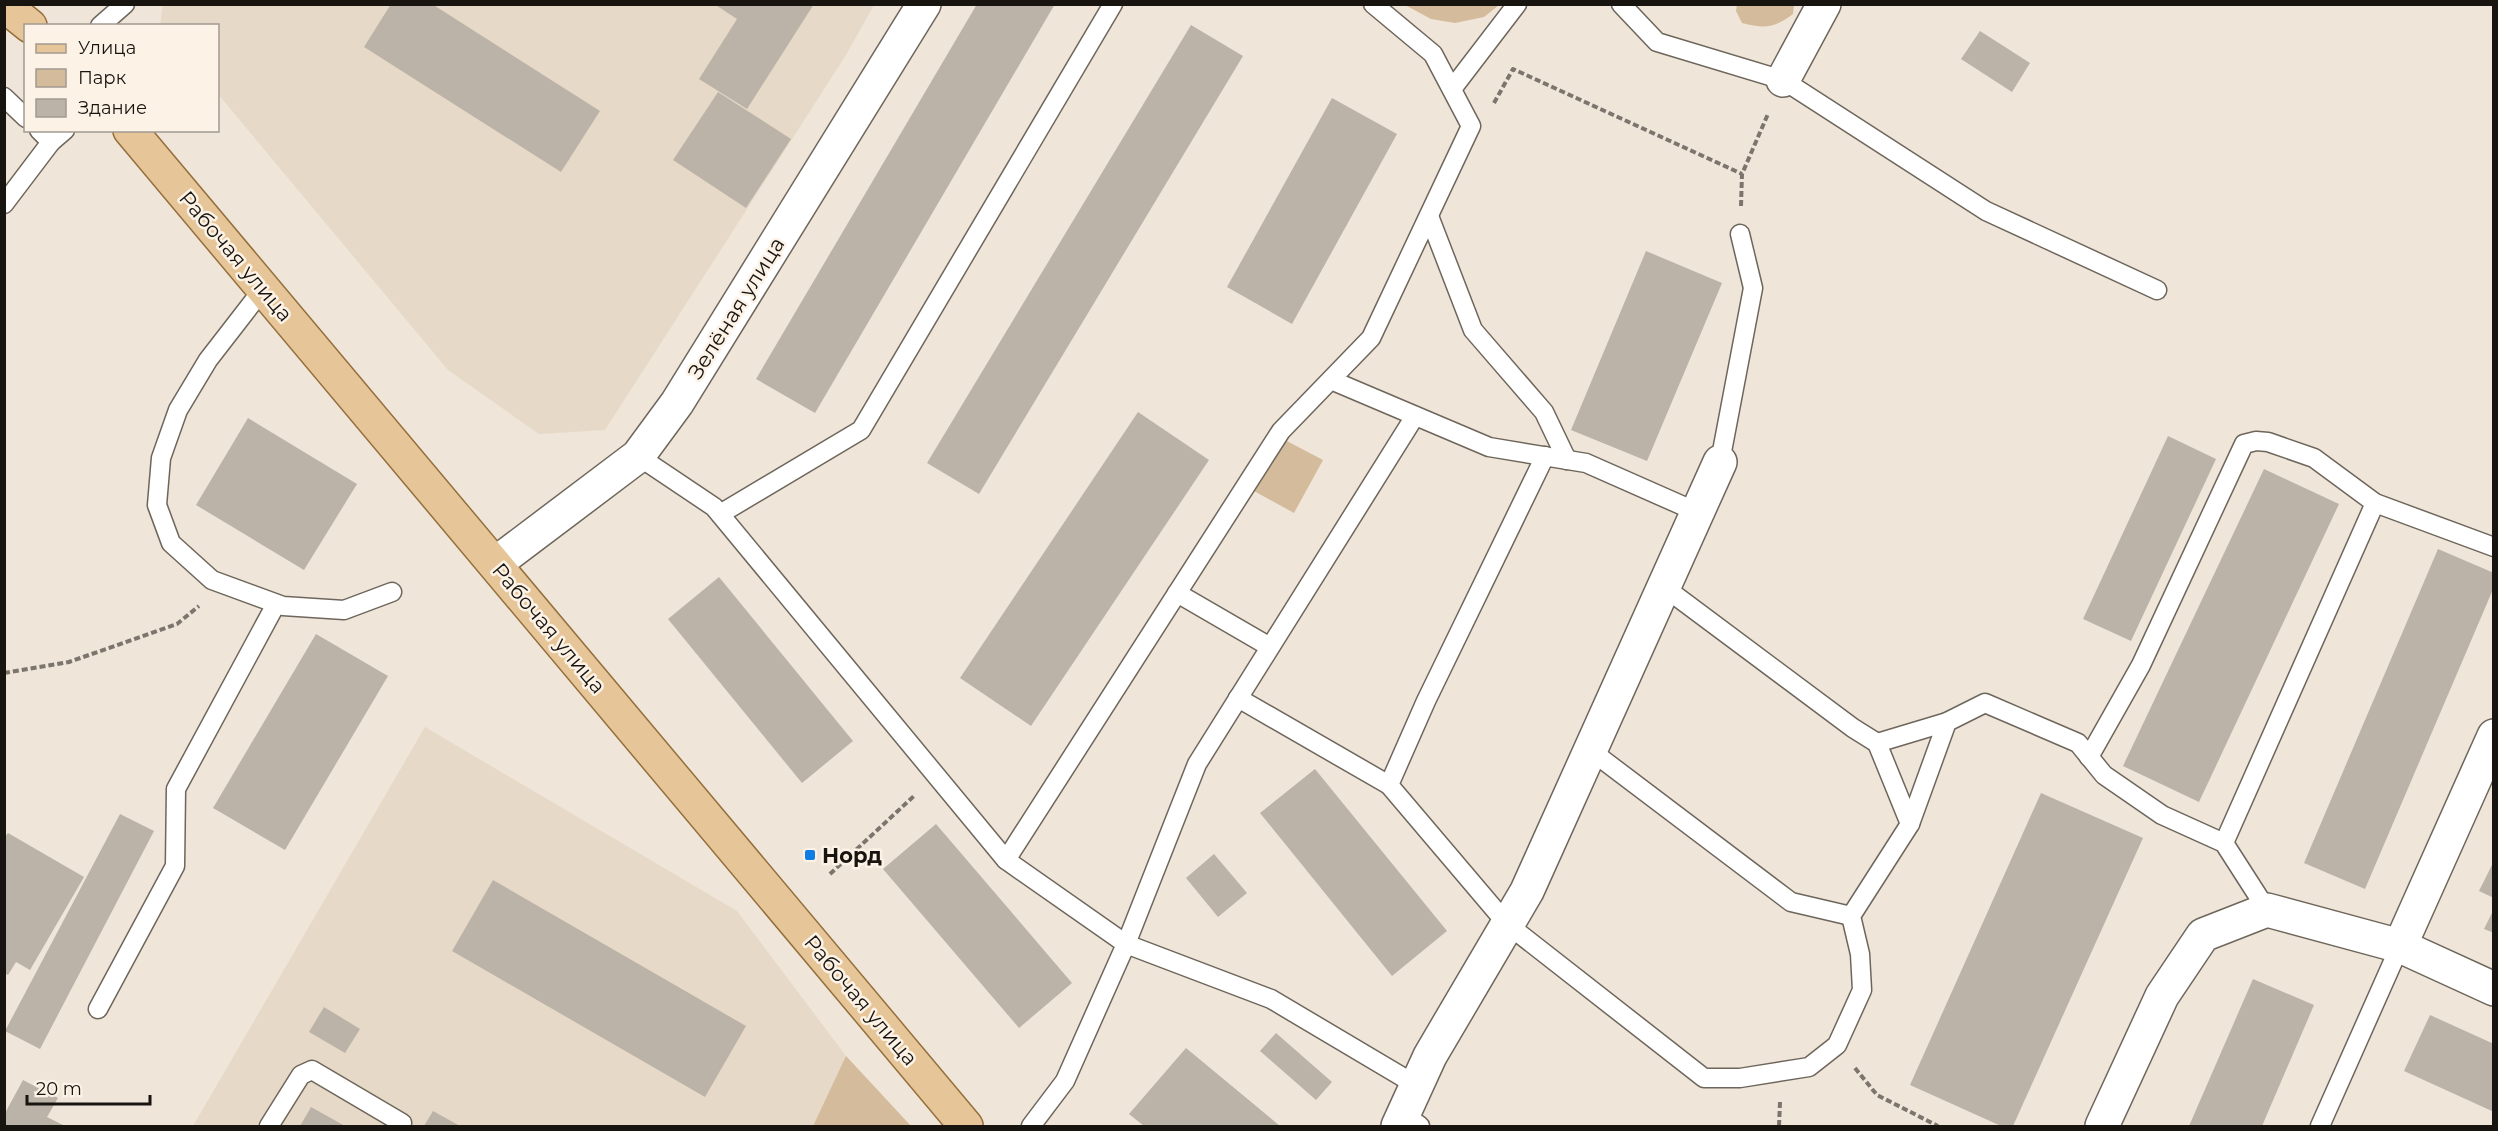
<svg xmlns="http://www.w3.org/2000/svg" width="2498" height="1131" font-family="Montserrat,sans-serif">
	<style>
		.built { fill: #e7d9c7 }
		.green { fill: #d4bb9b }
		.building { fill: #bcb3a8 }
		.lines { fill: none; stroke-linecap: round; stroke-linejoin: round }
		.service-casing { stroke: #6e665b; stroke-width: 21 }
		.minor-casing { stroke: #6e665b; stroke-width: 36 }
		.primary-casing { stroke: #946f3c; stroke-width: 36 }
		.path { stroke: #7b756d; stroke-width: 4; stroke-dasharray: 6 3; stroke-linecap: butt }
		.service { stroke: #fff; stroke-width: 18 }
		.minor { stroke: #fff; stroke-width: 33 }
		.primary { stroke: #e6c598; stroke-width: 33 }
		.poi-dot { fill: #0e7ee5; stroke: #fcf2e6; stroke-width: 2 }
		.labels { text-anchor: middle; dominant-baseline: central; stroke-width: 5; stroke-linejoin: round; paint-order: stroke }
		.street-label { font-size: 21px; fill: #181511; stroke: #fcf2e6 }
		.poi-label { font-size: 21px; font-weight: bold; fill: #181511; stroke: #fcf2e6; text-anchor: start }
	</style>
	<rect width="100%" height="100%" fill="#efe5d9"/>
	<!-- built -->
	<g class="built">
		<polygon points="163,4 874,5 846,55 605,430 539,434 448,370 218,94 218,26 160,26"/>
		<polygon points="425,727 737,911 846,1056 813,1126 193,1126"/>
	</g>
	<!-- green -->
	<g class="green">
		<polygon points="1405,5 1499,5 1484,17 1455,23 1431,19"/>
		<path d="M1737,5v-1l57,1 -1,9c-19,14 -28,15 -51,9l-6,-12z"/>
		<polygon points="1283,439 1323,460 1294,513 1254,491"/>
		<polygon points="846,1056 911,1126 813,1126"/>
	</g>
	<!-- building -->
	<g class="building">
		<polygon points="391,4 432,4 600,111 561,172 364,47"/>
		<polygon points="714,4 814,4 747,109 699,79 737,19"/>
		<polygon points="977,4 1055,4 815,413 756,379"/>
		<polygon points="1191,25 1243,56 979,494 927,463"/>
		<polygon points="1980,31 2030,63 2012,92 1961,59"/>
		<polygon points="718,92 791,139 746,208 673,160"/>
		<polygon points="1332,98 1397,134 1292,324 1227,287"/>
		<polygon points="1646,251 1722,283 1647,461 1571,430"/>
		<polygon points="1138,412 1209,460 1031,726 960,678"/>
		<polygon points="248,418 357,484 304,570 196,505"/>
		<polygon points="2168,436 2216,459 2131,641 2083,619"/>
		<polygon points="2264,469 2339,504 2199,802 2123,766"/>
		<polygon points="2438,549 2494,573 2494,587 2365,889 2304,863"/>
		<polygon points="719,577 853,741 802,783 668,619"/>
		<polygon points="316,634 388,676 285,850 213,808"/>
		<polygon points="1315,769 1447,931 1392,976 1260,813"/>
		<polygon points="2041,793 2143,838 2013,1126 2001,1126 1910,1085"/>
		<polygon points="120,814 154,831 40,1049 5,1031"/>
		<polygon points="936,824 1072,983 1019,1028 883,869"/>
		<polygon points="8,833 84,877 30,970 16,962 8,975 4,973 4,838"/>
		<polygon points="1214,854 1247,893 1218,917 1186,878"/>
		<polygon points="2494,861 2494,898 2479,891"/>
		<polygon points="493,880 746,1026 705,1097 452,951"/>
		<polygon points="2494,909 2494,933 2484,929"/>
		<polygon points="2253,979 2314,1005 2262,1126 2189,1126"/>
		<polygon points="324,1007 360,1029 345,1053 309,1032"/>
		<polygon points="2430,1015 2494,1044 2494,1112 2404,1071"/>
		<polygon points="1276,1033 1332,1082 1316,1100 1260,1051"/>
		<polygon points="1186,1048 1280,1126 1144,1126 1129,1114"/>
		<polygon points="23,1080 58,1098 47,1117 65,1126 4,1126 4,1115"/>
		<polygon points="311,1107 345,1126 300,1126"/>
		<polygon points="433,1111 460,1126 424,1126"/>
	</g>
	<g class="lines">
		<defs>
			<g id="service">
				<polyline points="1621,4 1657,42 1783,80 1986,211 2157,290"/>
				<polyline points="100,26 125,4"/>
				<polyline points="1452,89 1517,4"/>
				<polyline points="4,97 26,118"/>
				<polyline points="39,130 51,142 65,130"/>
				<polyline points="4,204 51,142"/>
				<polyline points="1429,216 1473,330 1544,412 1567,460"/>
				<polyline points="263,289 208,360 178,410 161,458 157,505 171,543 212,580 283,606 344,610 392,592"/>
				<polyline points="1331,380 1489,447 1586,463 1697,512"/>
				<polyline points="1415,416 1197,764 1126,944 1271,999 1416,1085"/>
				<polyline points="638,456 714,507 1006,860"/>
				<polyline points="1545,456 1426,701 1389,785 1507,924 1704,1078 1740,1078 1809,1067 1837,1045 1862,990 1860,954 1851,916 1910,824 1947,722 1985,703 2078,743 2104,775 2162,815 2224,843 2267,910"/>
				<polyline points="1720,462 1753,288 1740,234"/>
				<polyline points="720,514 861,430 1113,4"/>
				<polyline points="1664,587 1853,728 1877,743 1947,722"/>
				<polyline points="1177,593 1270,647"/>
				<polyline points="1238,698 1389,785"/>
				<polyline points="1877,743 1910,824"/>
				<polyline points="1590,750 1791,902 1851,916"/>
				<polyline points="2089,757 2141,665 2244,444 2256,441 2268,442 2314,458 2375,503 2494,547"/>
				<polyline points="2224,843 2375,503"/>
				<polyline points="98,1009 175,866 176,789 276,604"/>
				<polyline points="1404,1114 1420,1126"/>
				<polyline points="269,1126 301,1075 312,1070 402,1123"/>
				<polyline points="1031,1126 1065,1081 1126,944 1006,860 1281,431 1371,338 1471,126 1433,54 1373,4"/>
				<polyline points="2320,1126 2400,946"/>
			</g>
			<g id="minor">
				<polyline points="1783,80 1824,4"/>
				<polyline points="495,564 638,456 677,403 924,4"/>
				<polyline points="2400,946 2494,989"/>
				<polyline points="1398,1126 1430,1056 1527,891 1720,462"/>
				<polyline points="2102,1126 2162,996 2203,935 2267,910 2400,946 2494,736"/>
			</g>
			<g id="primary">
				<polyline points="4,5 30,26"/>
				<polyline points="130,130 966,1126"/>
			</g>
		</defs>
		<!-- service casing -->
		<use href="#service" class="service-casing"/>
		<!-- minor casing -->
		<use href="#minor" class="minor-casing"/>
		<!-- primary casing -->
		<use href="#primary" class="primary-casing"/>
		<!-- path -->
		<g class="path">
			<polyline points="1494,103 1513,69 1742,174"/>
			<polyline points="1741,206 1742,174 1768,114"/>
			<polyline points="4,673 69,662 177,624 199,606"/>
			<polyline points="830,874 915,795"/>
			<polyline points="1855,1068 1877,1095 1938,1126"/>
			<polyline points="1779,1126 1780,1102"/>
		</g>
		<!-- service -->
		<use href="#service" class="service"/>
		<!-- minor -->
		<use href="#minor" class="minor"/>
		<!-- primary -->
		<use href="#primary" class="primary"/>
	</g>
	<!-- markers -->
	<rect class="poi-dot" x="804" y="849" width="12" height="12" rx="3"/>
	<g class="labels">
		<!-- street labels -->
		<g class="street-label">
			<text transform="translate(236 256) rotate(50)">Рабочая улица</text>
			<text transform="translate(736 308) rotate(-58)">Зелёная улица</text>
			<text transform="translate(549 628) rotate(50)">Рабочая улица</text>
			<text transform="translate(861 1000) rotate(50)">Рабочая улица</text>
		</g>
		<!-- poi labels -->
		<g class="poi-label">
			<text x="822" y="855">Норд</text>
		</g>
	</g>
	<!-- border -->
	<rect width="2498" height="1131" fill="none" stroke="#181511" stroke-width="12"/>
	<!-- legend -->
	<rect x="24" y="24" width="195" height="108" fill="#fcf2e6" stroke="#a19a91" stroke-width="1.5"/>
	<rect x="36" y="44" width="30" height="9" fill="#e6c598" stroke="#a19a91" stroke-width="1.5"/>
	<text x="78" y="54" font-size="18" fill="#181511">Улица</text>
	<rect x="36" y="69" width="30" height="18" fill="#d4bb9b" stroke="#a19a91" stroke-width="1.5"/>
	<text x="78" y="84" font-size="18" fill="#181511">Парк</text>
	<rect x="36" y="99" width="30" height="18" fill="#bcb3a8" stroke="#a19a91" stroke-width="1.5"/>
	<text x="78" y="114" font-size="18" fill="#181511">Здание</text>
	<!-- scale -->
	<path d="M27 1095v9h123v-9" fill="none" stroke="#181511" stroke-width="3"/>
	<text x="36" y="1095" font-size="18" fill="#181511" stroke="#fcf2e6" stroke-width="4.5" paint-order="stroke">20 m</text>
</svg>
